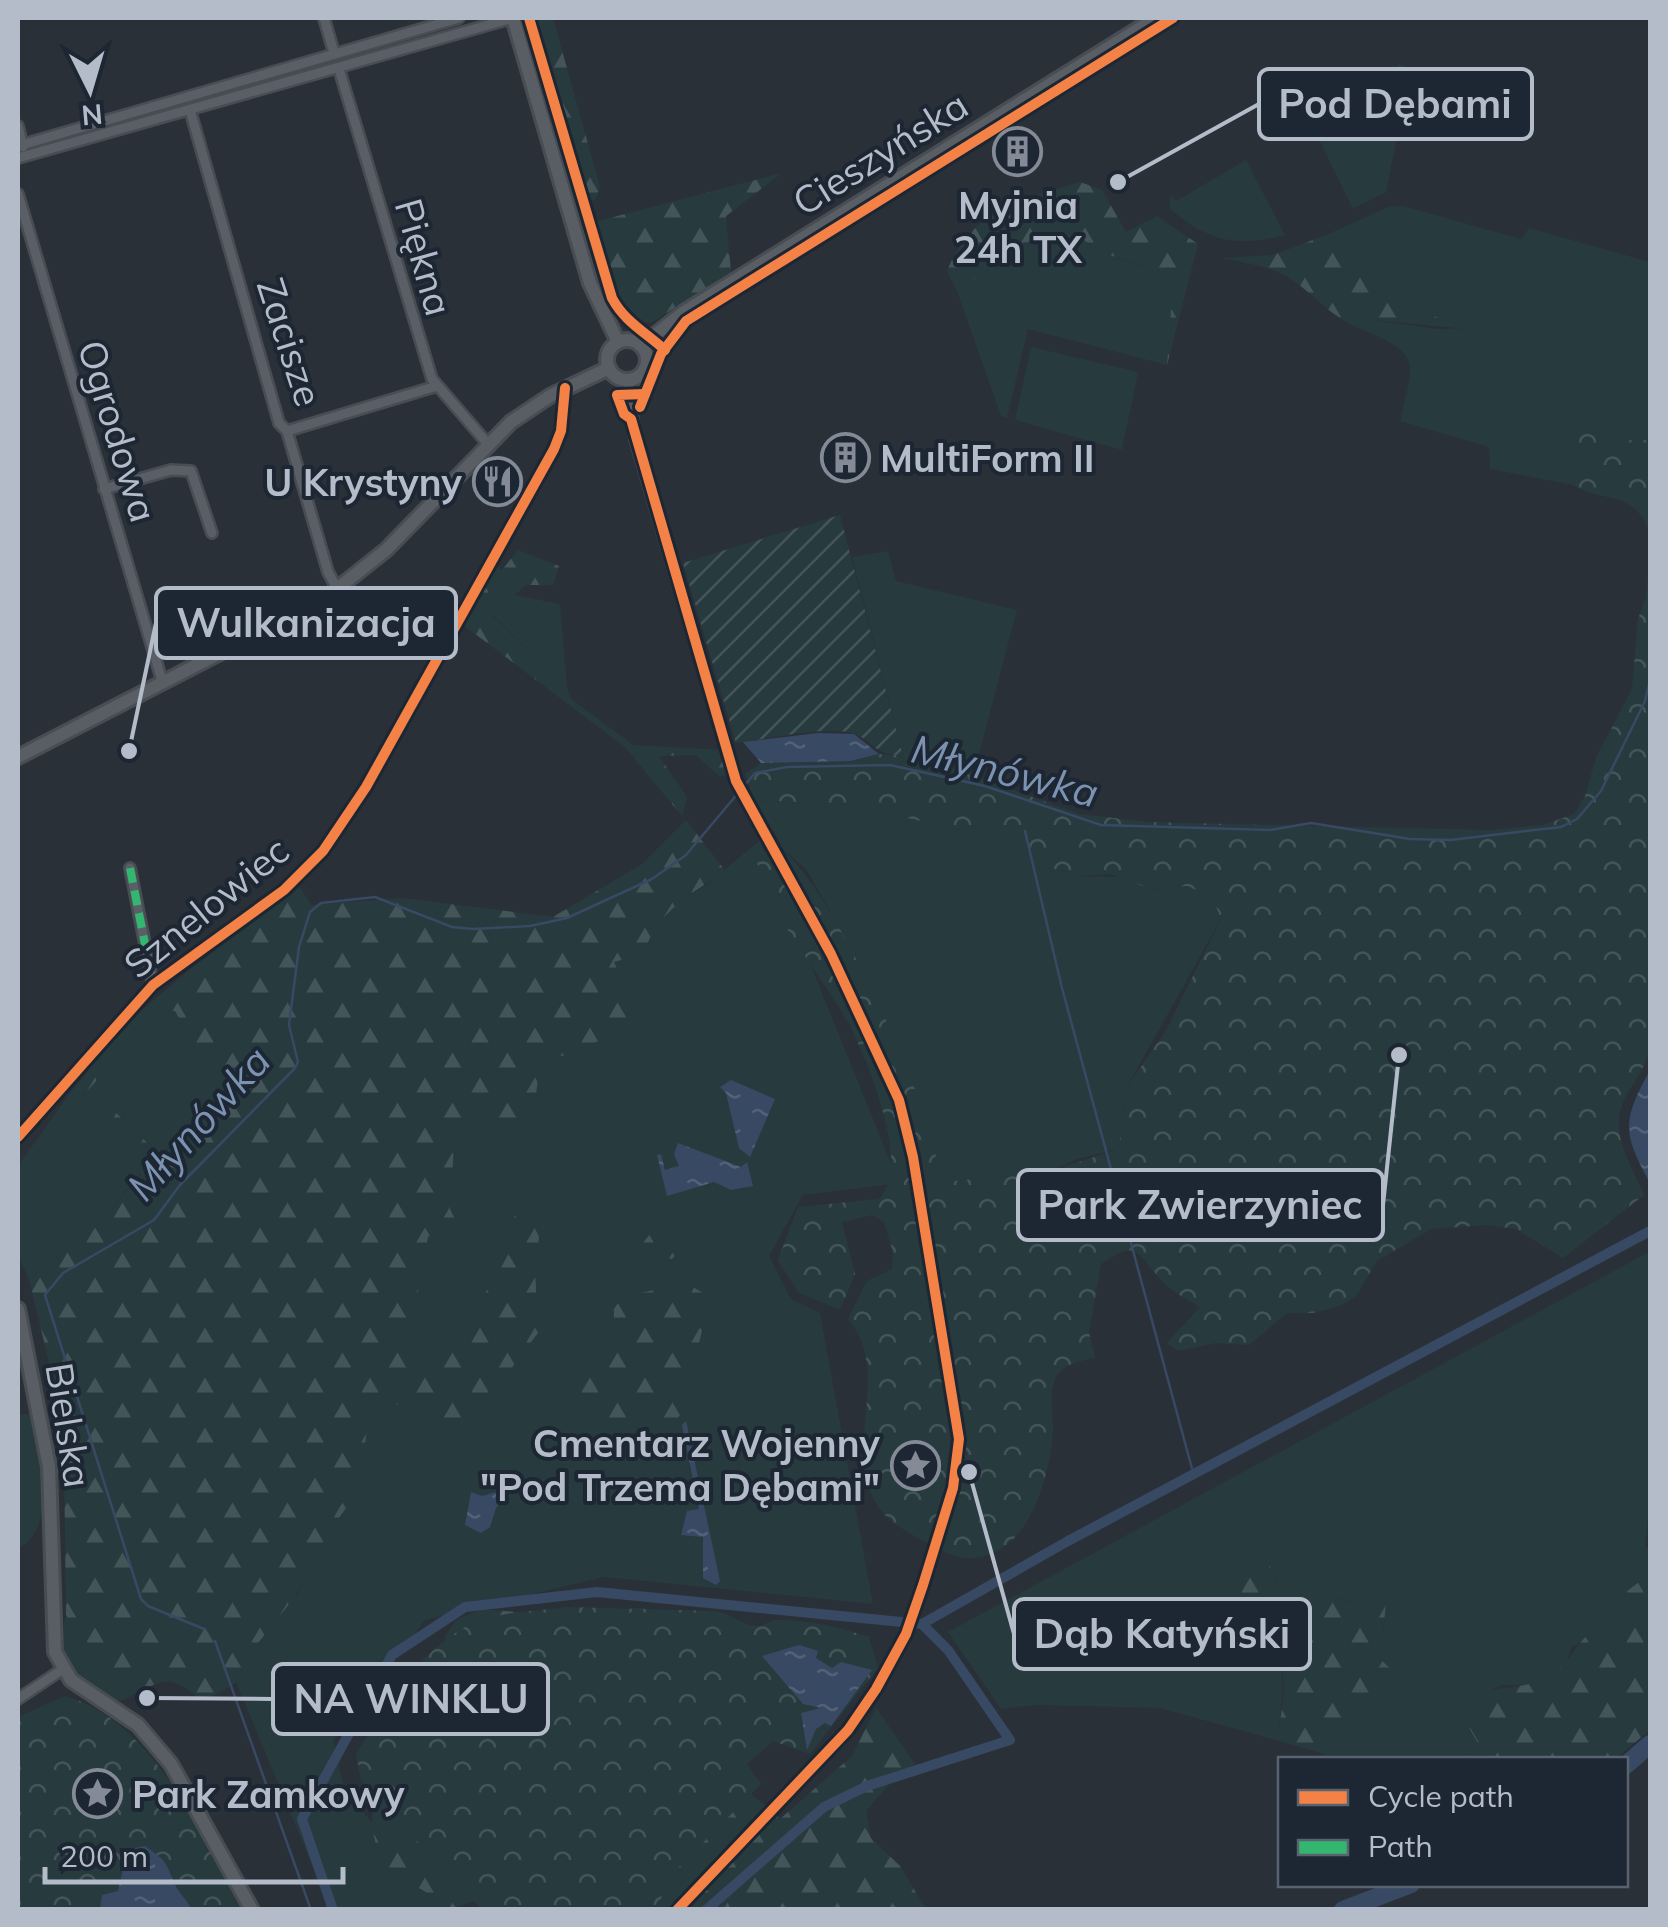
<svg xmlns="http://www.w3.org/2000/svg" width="1668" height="1927" font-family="Mulish,sans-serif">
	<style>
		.grass { fill: #273a3e }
		.forest { fill: url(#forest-firs) }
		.park { fill: url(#park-crowns) }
		.garden { fill: url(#garden-furrows) }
		.water { fill: url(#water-ripples) }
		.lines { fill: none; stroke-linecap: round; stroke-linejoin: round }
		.stream { stroke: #384963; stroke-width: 2.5 }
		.canal { stroke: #384963; stroke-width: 10 }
		.river { stroke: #384963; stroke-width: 18 }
		.street-casing { stroke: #484c53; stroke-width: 14 }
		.secondary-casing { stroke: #484c53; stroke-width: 18 }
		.street { stroke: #5a5e66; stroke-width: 9 }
		.secondary { stroke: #595d64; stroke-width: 12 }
		.quiet { stroke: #33b770; stroke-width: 8; stroke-dasharray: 15 8; stroke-linecap: butt }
		.cycleway-casing { stroke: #1d2633; stroke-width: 16 }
		.cycleway { stroke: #f48246; stroke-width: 10 }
		.labels { text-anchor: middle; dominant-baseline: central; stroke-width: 8; stroke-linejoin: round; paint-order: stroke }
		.street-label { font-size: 38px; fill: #b4bcc9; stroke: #1d2633 }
		.poi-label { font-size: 38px; font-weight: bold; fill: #b4bcc9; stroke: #1d2633; text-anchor: start }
		.water-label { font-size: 40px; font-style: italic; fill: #7c92b1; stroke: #1d2633 }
		.leader { fill: none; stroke: #b4bcc9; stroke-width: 4 }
		.callout-dot { fill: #b4bcc9; stroke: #1d2633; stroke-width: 4 }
		.callout { fill: #1d2633; stroke: #b4bcc9; stroke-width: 4 }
		.callout-label { font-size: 40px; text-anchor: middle; font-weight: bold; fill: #b4bcc9 }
	</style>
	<defs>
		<pattern id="forest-firs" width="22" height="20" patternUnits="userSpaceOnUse" patternTransform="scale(2.5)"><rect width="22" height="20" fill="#273a3e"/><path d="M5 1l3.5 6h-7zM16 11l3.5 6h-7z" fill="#445559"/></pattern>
		<pattern id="park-crowns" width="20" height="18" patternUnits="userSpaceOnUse" patternTransform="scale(2.5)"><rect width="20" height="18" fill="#273a3e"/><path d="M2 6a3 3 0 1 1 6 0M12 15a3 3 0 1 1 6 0" fill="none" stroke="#445559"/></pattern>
		<pattern id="garden-furrows" width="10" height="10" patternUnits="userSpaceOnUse" patternTransform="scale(2.5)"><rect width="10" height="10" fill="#273a3e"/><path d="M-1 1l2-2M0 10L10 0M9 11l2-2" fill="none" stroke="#445559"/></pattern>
		<pattern id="water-ripples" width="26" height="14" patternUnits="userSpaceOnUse" patternTransform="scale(2.5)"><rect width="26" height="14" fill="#384963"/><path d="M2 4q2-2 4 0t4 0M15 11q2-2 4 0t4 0" fill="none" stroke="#526178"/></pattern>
	</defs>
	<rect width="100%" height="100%" fill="#2a3038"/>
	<!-- grass -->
	<g class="grass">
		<polygon points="1398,64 1475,88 1464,139 1399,127 1386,192 1353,209 1311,123 1394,74"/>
		<path d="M1246,160l39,75c-49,13 -78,6 -116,-27l2,-14 5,7z"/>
		<path d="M1403,206l118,33 8,-11 121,34v178l-26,1 -44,12v15l-7,17 -83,-16 -1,-22 -89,-26c14,-63 22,-66 -41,-93l13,-8 66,9 28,-1 -81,-30 -23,-18v-19l-36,-26 62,-28z"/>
		<path d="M1071,228c30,35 72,30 103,56l-7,81 -139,-36 -21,89 -6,-2 -44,-125c36,-23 70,-59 114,-63z"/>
		<polygon points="1031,347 1138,372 1122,450 1015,420"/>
		<polygon points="888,551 896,581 1017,610 973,777 920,757 903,756 852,557"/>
		<polygon points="514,595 560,604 567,688 492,614"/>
		<path d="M755,800l94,5 148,33 51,29 29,9 41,1 33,12 36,-3 25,11 9,22 -94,168 -8,62 -42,10 -28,13 -107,10c-26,-110 -80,-215 -136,-313l-22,-19z"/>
		<polygon points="760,840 899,1183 803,1195 769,1256 791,1299 820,1313 873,1604 604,1577 425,1620 333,1741 345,1792 451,1909 330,1909 232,1672 297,1594 351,1477 439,1148 659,912 705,886"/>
		<polygon points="159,1011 175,1011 219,1092 161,1156 111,1108 101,1118 141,1172 100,1224 29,1279 18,1256 18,1166 70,1093 80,1099"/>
		<path d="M1649,1252l1,252 -5,42 5,3v25l-23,17 -6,27 -49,29 -7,18 -16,11 -18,9h-29l-45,22 22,38 -16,14 -133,1 -8,-7 28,-38 30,-56 6,-55 -52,-5 -30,16 -18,-9 -15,-38 -32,34c50,40 48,79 37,138l-116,-32 -125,-3 -34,4 -53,-77z"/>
		<path d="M32,1413c6,40 29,111 -14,136v-134z"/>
		<path d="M66,1615c22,35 45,41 54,86 -42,-14 -68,-42 -54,-86z"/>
	</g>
	<!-- forest -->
	<g class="forest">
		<polygon points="519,18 553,18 600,187 595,200 574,201"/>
		<polygon points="782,173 726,216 731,272 651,323 632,320 616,294 596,276 583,225"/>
		<path d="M1080,182l22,8 24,42 31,-16 41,28 -31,121 6,-81c-32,-28 -69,-19 -102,-56 -44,4 -78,40 -114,63l-10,-20c26,-63 73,-70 133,-89z"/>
		<path d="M1326,235l36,26v19l23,18 84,31 -97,-9 -13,8c-37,-16 -48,-40 -79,-55 -16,-8 -38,-10 -56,-15l49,-3z"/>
		<polygon points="518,550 559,566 553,585 526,585 492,615 567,688 571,699 633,745 724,750 728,775 719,776 696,755 659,756 687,797 682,816 625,747 458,621 492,563 502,570"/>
		<path d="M686,820l40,52c-39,23 -67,39 -83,82l-29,8c6,16 19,38 12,56 -7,20 -66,40 -86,44l-5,41 5,12 -27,28c-21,-21 -30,-20 -56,-8l-3,9 -4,65 7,14 -5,9 -10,-4 -14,9 -12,64 -1,58 11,8c33,-36 65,-77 86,-120l-7,-10 12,-26h10l12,26 -4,30 3,66 -64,85 -36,4 -38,-19 -32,16 -8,70 -33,45 -33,64 -36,45 3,23 -43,28 -19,5c-35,-32 -41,-13 -79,2 -9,-45 -32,-51 -54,-86l-2,-156 -12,-84 -23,-96 71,-55 41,-51 -40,-55 10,-10 50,48 36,-34 22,-30 -44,-81h-16l-79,88 -10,-6 58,-71 65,-55 107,-80 11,18 91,-7 151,19 89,-53z"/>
		<polygon points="681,1230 685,1244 672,1259 637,1251 650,1234"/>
		<polygon points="686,1283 710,1297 683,1410 670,1431 617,1453 578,1404 576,1387 614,1341 614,1309 622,1297"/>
		<path d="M1257,1551l14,17 15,38 17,9 30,-16 53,5 -6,55 16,15 -5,27 -41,14 -28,38 -46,-13c6,-30 13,-57 2,-86 -13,-38 -60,-57 -38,-101z"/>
		<path d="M1650,1574v156l-35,29h-152l16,-14 -22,-38c20,-23 64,-16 87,-28 35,-18 30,-50 77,-61l6,-27z"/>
		<path d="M641,1608l43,7 33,53 31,123 32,28 72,-63 24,-48 39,56 -19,12 -30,35 5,27 29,28 26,43h-281l-164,-11 -30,11h-15c-7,-29 -35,-19 -49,-41 -46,-70 27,-157 60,-219l-2,-12 11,-17 25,-11 61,5z"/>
	</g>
	<!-- park -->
	<g class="park">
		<path d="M1583,422l41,18h26v92c-18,-44 -42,-27 -77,-47l7,-17 -8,-35z"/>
		<path d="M1650,556v492c-7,27 -19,35 -28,57 -12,30 11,63 22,90l-81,63 -47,-29 -28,-4 -57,4 -54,32 -21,35 -14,9 -29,8h-26l-38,32 -33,-2 -38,8 -11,-8 33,-36c-14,-8 -31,-17 -41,-29 -23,-28 -23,-38 -58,-14l-12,68 6,25c-9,3 -22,5 -29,10 -22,14 -12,43 -13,63 -2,36 -17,95 -48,116 -24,16 -45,16 -70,1 -16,-9 -38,-19 -51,-33 -49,-57 12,-140 -36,-195l19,-38 25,-12 1,-16 -9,-31 -12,-7 -30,7 13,52 -15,36 -41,-17 -21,-33 20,-53 81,-8c16,-18 13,-41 9,-65 -7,-36 -21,-74 -38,-108 -23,-44 -94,-128 -94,-174l27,-1c51,42 124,211 147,278 5,17 6,36 13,53l105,-10 71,-23 8,-62 40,-58 54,-110 -9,-22 -25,-11 -36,3 -41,-15 -33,2 -29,-9 -51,-29 -148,-33 -94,-5 -10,-26 16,-11 89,-2 29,-7 41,3 160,57 67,8 344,8 52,-5 31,-11 11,-18 11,-38 36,-69 6,-70 8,-22z"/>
		<path d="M567,1607l145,4c20,2 30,14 43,15 9,1 14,-6 22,-6 28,-1 66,8 92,17l9,31 -68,86 -37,-13 -26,23 14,20 -93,94 -10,31h-177l-120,-128 -5,-27c31,-48 69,-115 126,-134 26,-9 58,-9 85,-13z"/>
		<path d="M65,1696c89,25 136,140 178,213h-225v-192z"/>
	</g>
	<!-- garden -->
	<path class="garden" d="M840,515l63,241c-33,-3 -25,-12 -48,-22 -25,-10 -91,6 -119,9l-53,-180z"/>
	<!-- water -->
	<g class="water">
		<polygon points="818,733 854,734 879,754 850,761 761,763 743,742"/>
		<path d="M1650,1070v113c-29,-52 -27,-63 0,-113z"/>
		<polygon points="731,1080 775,1099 750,1157 739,1148 726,1093 720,1087"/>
		<polygon points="678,1143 741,1167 747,1162 753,1186 731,1190 714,1182 667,1196 657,1155 661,1154 665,1170 679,1166 674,1154"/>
		<polygon points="686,1421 720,1581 716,1585 703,1578 703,1537 681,1535 687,1511 699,1509 682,1425"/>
		<polygon points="504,1490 508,1493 496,1508 490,1527 481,1533 465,1525 471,1492 482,1496"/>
		<polygon points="799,1645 818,1651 816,1658 832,1668 841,1662 872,1670 831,1726 825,1723 816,1729 807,1750 801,1713 821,1708 803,1704 762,1656"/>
		<path d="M145,1846c20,15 19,12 29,36 3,10 13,17 17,27h-91l2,-14 16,-4 6,-26 11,-17z"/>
	</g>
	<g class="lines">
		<!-- stream -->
		<g class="stream">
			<polyline points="523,18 527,31"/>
			<polyline points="535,59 576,198"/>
			<polyline points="584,226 604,294"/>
			<polyline points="1650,461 1650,468"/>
			<polyline points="1025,831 1062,988 1194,1476"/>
			<polyline points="204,1629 148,1606 141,1599 45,1295 63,1273 154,1220 180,1185 295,1068 298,1062 289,1025 299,947 310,912 321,903 375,897 452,927 473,929 530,926 567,918 652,879 686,855 755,773 787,767 890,765 985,786 1101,825 1270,830 1311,823 1410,839 1450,840 1561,827 1577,819 1601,791 1645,701 1650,680"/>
			<polyline points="215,1641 311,1910"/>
		</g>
		<!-- canal -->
		<g class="canal">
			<polyline points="333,1910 302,1819 392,1655 465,1607 597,1592 922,1624 1068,1541 1650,1231"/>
			<polyline points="706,1910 824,1807 867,1786 1010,1740 948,1650 922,1624"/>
		</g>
		<!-- river -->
		<g class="river">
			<polyline points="1626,1765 1650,1744"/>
			<polyline points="1343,1910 1411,1884"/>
		</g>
		<defs>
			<g id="street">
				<polyline points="324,18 334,53"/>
				<polyline points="339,69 432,379 487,443"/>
				<polyline points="190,110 279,423 287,431 328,572 338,590"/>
				<polyline points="18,126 23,147"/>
				<polyline points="18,146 459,18"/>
				<polyline points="18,158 513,18"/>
				<polyline points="18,194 163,684"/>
				<polyline points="628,380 635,439 736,781"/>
				<polyline points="287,431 437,386"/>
				<polyline points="104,489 171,470 191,471 212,533"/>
				<polyline points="130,868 153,985"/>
				<polyline points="18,1137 153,985 284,890 323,851 366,787 554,449 561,431 565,389"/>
				<polyline points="18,1699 63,1669"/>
			</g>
			<g id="secondary">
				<polyline points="513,18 590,283 618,342"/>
				<circle cx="627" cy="360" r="20"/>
				<polyline points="641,346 684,312 1156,18"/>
				<polyline points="18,757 323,600 386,550 511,422 550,396 609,368"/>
				<polyline points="18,1309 49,1467 55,1652 71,1680 138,1725 171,1764 252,1910"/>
			</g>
		</defs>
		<!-- street casing -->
		<use href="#street" class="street-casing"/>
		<!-- secondary casing -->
		<use href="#secondary" class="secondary-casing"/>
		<!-- street -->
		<use href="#street" class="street"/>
		<!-- secondary -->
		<use href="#secondary" class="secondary"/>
		<!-- quiet -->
		<polyline class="quiet" points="130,868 153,985"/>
		<defs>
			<g id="cycleway">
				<path d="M529,18l83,280c12,23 33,34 53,52"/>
				<polyline points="645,394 617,395 624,414 631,419 736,781 831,954 899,1100 913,1157 959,1439 953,1488 923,1585 906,1634 876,1689 848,1730 677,1910"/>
				<polyline points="640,407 661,354 686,321 1173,18"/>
				<polyline points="18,1137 153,985 284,890 323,851 366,787 554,449 561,431 565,388"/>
			</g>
		</defs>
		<!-- cycleway casing -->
		<use href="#cycleway" class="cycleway-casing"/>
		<!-- cycleway -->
		<use href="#cycleway" class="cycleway"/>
	</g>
	<!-- icons -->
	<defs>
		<symbol id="building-ring" viewBox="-11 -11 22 22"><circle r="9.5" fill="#1d2633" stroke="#848b96" stroke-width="1.5"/><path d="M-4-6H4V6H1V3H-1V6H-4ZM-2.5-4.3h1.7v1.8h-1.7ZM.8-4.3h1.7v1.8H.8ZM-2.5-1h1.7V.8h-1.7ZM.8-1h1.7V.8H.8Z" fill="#848b96"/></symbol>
		<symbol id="restaurant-ring" viewBox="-11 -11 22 22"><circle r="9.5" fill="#1d2633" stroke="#848b96" stroke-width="1.5"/><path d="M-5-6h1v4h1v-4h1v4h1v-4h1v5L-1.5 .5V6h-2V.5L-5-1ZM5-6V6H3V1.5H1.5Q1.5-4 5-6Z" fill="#848b96"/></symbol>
		<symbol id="sight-ring" viewBox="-11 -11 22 22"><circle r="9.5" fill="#1d2633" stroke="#848b96" stroke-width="1.5"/><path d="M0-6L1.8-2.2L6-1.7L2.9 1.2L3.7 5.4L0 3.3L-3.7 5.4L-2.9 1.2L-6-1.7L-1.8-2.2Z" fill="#848b96"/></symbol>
	</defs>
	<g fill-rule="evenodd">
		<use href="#building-ring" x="990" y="124" width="55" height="55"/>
		<use href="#building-ring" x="818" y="430" width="55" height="55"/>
		<use href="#restaurant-ring" x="470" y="454" width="55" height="55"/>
		<use href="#sight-ring" x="888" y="1438" width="55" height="55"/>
		<use href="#sight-ring" x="70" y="1766" width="55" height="55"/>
	</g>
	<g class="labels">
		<!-- street labels -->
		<g class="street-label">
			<text transform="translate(880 153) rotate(-32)">Cieszyńska</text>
			<text transform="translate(424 257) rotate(74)">Piękna</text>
			<text transform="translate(290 342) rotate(72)">Zacisze</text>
			<text transform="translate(118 431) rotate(73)">Ogrodowa</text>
			<text transform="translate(206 907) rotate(-39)">Sznelowiec</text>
			<text transform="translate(69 1425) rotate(81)">Bielska</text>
		</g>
		<!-- poi labels -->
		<g class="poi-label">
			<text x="1018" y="205" text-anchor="middle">Myjnia<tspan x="1018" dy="44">24h TX</tspan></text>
			<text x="880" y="458">MultiForm II</text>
			<text x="462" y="482" text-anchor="end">U Krystyny</text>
			<text x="880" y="1443" text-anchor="end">Cmentarz Wojenny<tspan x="880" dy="44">"Pod Trzema Dębami"</tspan></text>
			<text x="132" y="1794">Park Zamkowy</text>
		</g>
		<!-- water labels -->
		<g class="water-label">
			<text transform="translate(1005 770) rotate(14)">Młynówka</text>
			<text transform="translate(198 1123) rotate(-48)">Młynówka</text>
		</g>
	</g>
	<!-- callouts -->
	<path class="leader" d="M1118 182L1259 104M129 751L156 623M1399 1055L1383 1205M969 1472L1014 1634M147 1698L273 1699"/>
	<g class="callout-dot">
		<circle cx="1118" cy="182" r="10"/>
		<circle cx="129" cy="751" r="10"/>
		<circle cx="1399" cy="1055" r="10"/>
		<circle cx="969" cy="1472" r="10"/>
		<circle cx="147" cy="1698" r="10"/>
	</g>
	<g class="callout">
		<rect x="1259" y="69" width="273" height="70" rx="10"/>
		<rect x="156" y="588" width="300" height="70" rx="10"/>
		<rect x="1018" y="1170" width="365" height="70" rx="10"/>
		<rect x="1014" y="1599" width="296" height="70" rx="10"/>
		<rect x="273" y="1664" width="275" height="70" rx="10"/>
	</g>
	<g class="callout-label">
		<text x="1395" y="118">Pod Dębami</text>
		<text x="306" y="637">Wulkanizacja</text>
		<text x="1200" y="1219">Park Zwierzyniec</text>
		<text x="1162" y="1648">Dąb Katyński</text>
		<text x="411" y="1713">NA WINKLU</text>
	</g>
	<!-- border -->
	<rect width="1668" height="1927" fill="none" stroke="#b4bcc9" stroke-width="40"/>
	<!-- legend -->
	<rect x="1278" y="1757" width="350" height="130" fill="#1d2633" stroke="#59626f" stroke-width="2.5"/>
	<rect x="1298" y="1790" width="50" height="15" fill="#f48246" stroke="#59626f" stroke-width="2.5"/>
	<text x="1368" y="1807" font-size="30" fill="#b4bcc9">Cycle path</text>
	<rect x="1298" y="1840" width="50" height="15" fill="#33b770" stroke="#59626f" stroke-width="2.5"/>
	<text x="1368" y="1857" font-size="30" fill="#b4bcc9">Path</text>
	<!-- north arrow -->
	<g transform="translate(90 90) rotate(175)" stroke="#1d2633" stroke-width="8" paint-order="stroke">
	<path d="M0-8L18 38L0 25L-18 38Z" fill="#b4bcc9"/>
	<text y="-15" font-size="28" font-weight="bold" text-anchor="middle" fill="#b4bcc9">N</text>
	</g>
	<!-- scale -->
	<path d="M45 1867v15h298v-15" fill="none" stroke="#b4bcc9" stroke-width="5"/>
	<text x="60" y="1867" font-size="30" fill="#b4bcc9" stroke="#1d2633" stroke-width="8" paint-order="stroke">200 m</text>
</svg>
